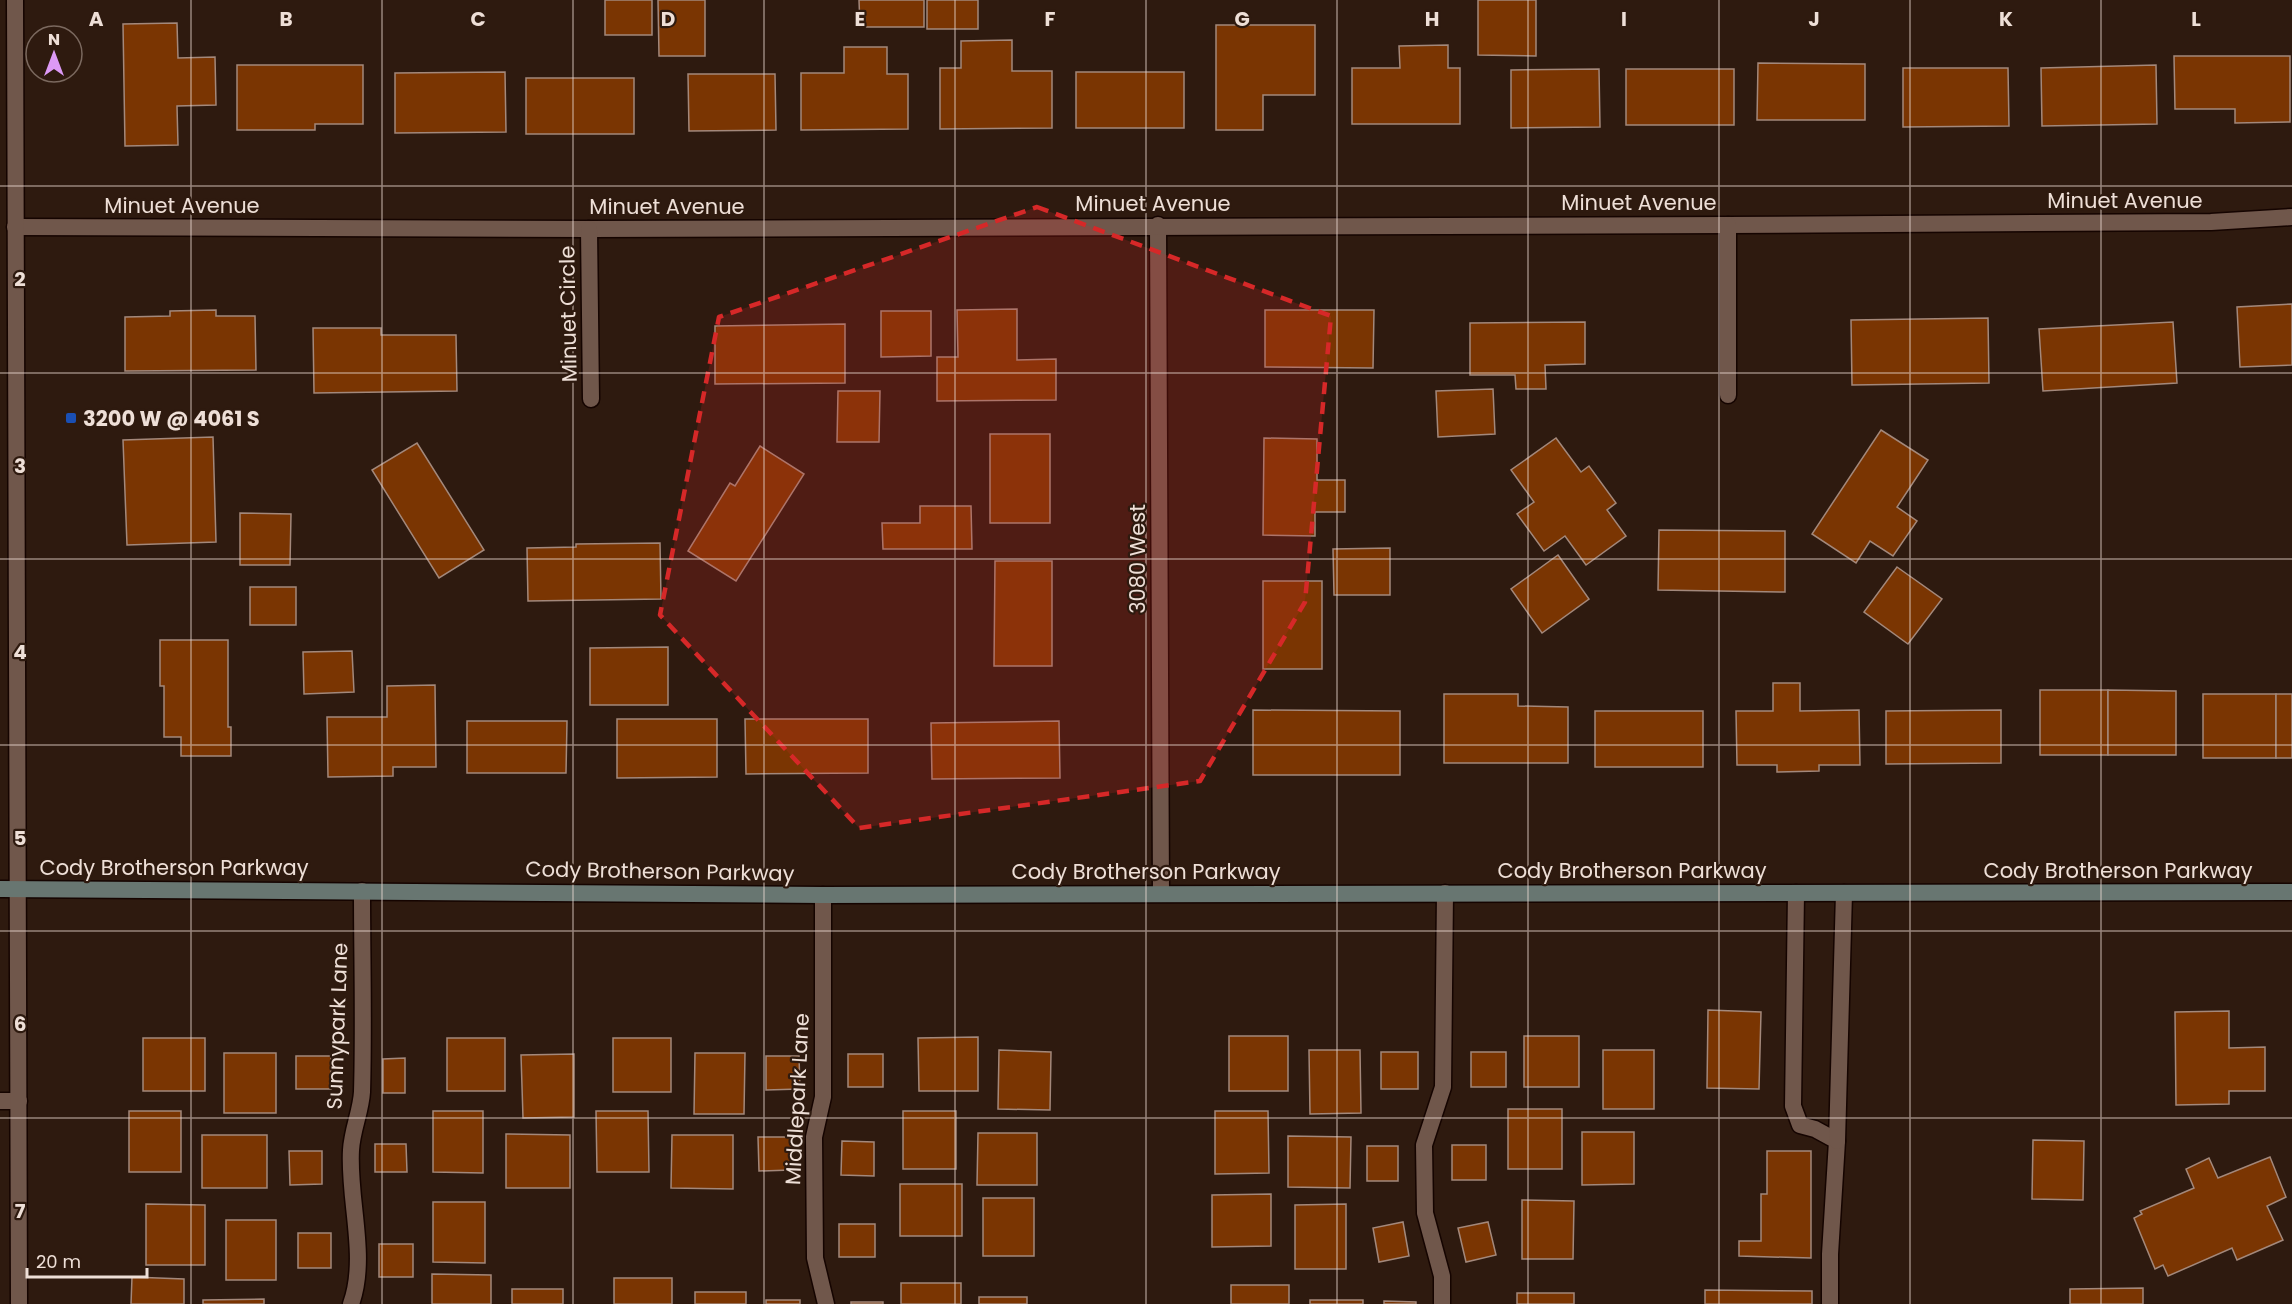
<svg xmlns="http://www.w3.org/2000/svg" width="2292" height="1304" font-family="Poppins,sans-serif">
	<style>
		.building { fill: #7a3502; stroke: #a3887b; stroke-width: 1.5 }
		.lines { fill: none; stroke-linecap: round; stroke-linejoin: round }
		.service-casing { stroke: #150400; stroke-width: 19 }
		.minor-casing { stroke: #150400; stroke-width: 19 }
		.tertiary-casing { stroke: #150400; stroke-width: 19 }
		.secondary-casing { stroke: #150400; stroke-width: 19 }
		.service { stroke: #70574b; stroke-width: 16 }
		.minor { stroke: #70574b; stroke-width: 16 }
		.tertiary { stroke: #70574b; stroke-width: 16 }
		.secondary { stroke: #687671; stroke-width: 16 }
		.marked { fill: #d62828; fill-opacity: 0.2; stroke: #d62828; stroke-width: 4.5; stroke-dasharray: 12 8; stroke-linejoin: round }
		.grid { fill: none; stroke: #eedfd7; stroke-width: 1.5; stroke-opacity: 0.55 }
		.transit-dot { fill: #1a4fb4; stroke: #2e1a0f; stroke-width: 2 }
		.labels { text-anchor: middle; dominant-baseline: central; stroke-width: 4.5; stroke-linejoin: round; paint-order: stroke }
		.street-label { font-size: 21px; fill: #eedfd7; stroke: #2e1a0f }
		.poi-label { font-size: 21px; font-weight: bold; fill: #eedfd7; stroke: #2e1a0f; text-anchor: start }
		.grid-label { font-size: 20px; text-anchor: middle; font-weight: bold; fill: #eedfd7; stroke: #2e1a0f; stroke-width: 4.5; stroke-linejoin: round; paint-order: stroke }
	</style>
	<rect width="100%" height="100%" fill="#2e1a0f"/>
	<!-- building -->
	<g class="building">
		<rect x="605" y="0" width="47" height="35"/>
		<polygon points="658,0 705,0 705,56 659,56"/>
		<polygon points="859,0 924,0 924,27 860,27"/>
		<rect x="927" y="0" width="51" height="29"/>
		<polygon points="1478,0 1536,0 1536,56 1478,55"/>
		<polygon points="177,23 178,58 215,57 216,105 177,106 178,145 125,146 123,24"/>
		<polygon points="1216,25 1315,25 1315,95 1263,95 1263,130 1216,130"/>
		<polygon points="1012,40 1012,71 1052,71 1052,128 940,129 940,68 961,68 961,41"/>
		<polygon points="1448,45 1448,68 1460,68 1460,124 1352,124 1352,68 1400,68 1399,46"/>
		<polygon points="844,47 887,47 887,74 908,74 908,129 801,130 801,73 844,73"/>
		<polygon points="2174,56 2290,56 2290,122 2235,123 2235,109 2175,109"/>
		<polygon points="1758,63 1865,64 1865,120 1757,120"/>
		<polygon points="237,65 363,65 363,124 315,124 315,130 237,130"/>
		<polygon points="2156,65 2157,124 2042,126 2041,68"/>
		<polygon points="1903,68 2008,68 2009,126 1903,127"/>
		<polygon points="1599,69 1600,127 1511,128 1511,70"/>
		<rect x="1626" y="69" width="108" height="56"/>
		<polygon points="505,72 506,132 395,133 395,73"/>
		<rect x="1076" y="72" width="108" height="56"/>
		<polygon points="688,74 775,74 776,130 689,131"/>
		<rect x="526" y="78" width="108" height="56"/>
		<polygon points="2292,304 2292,365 2240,367 2237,307"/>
		<polygon points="1017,309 1017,360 1056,359 1056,400 937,401 937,357 958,357 957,310"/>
		<polygon points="216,310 216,316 255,316 256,370 125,371 125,317 170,316 170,311"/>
		<polygon points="1265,310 1374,310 1373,368 1265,367"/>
		<polygon points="881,311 931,311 931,356 881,357"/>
		<polygon points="1988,318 1989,383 1852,385 1851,320"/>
		<polygon points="1585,322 1585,364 1545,365 1546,389 1516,389 1515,375 1470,375 1470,323"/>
		<polygon points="2173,322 2177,383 2043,391 2039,329"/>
		<polygon points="845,324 845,383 715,384 715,326"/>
		<polygon points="313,328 381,328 381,335 456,335 457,391 314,393"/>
		<polygon points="1493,389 1495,434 1438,437 1436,391"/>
		<polygon points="838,391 880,391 879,442 837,442"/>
		<polygon points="1881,430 1928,460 1897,507 1917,521 1893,556 1870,541 1856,563 1812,534"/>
		<rect x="990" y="434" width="60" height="89"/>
		<polygon points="213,437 216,542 127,545 123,440"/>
		<polygon points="1264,438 1317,439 1317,480 1345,480 1345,512 1315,512 1315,536 1263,535"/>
		<polygon points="1556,438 1581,472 1589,466 1616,503 1607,510 1626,536 1586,565 1565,536 1544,551 1517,514 1534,502 1511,470"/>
		<polygon points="417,443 484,550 439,578 372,470"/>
		<polygon points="760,446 804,474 736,581 688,551 730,483 735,486"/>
		<polygon points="920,506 971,506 972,549 883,549 882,523 920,523"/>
		<polygon points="240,513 291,514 290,565 240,565"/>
		<polygon points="1659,530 1785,531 1785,592 1658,590"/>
		<polygon points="660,543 661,599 528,601 527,548 576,547 576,544"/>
		<polygon points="1390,548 1390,595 1334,595 1333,549"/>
		<polygon points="1558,555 1589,599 1542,633 1511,589"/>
		<polygon points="995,561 1052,561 1052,666 994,666"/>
		<polygon points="1897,567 1942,599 1908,644 1864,612"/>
		<rect x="1263" y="581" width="59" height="88"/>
		<rect x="250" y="587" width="46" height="38"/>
		<polygon points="160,640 228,640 228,727 231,727 231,756 181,756 181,737 164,737 164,686 160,686"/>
		<polygon points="668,647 668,705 590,705 590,648"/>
		<polygon points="352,651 354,692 304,694 303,652"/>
		<polygon points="1773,683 1800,683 1800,711 1859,710 1860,765 1819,765 1819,771 1777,772 1777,765 1737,765 1736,711 1773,711"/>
		<polygon points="435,685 436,767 393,767 393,776 328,777 327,717 387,717 387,686"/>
		<rect x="2040" y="690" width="68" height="65"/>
		<polygon points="2108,690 2176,691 2176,755 2108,755"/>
		<polygon points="1444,694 1518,694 1518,706 1568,707 1568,763 1444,763"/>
		<rect x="2203" y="694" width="73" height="64"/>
		<rect x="2276" y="694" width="16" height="64"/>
		<polygon points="1253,710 1400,711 1400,775 1253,775"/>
		<polygon points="2001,710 2001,763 1886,764 1886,711"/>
		<rect x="1595" y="711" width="108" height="56"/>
		<polygon points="617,719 717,719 717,777 617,778"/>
		<polygon points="745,719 868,719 868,773 746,774"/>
		<polygon points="467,721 567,721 566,773 467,773"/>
		<polygon points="1059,721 1060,778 932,779 931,723"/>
		<polygon points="1708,1010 1761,1012 1759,1089 1707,1088"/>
		<polygon points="2229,1011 2229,1048 2265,1047 2265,1091 2229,1091 2229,1104 2176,1105 2175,1012"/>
		<rect x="1229" y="1036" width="59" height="55"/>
		<rect x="1524" y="1036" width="55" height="51"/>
		<polygon points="978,1037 978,1091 919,1091 918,1038"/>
		<rect x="143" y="1038" width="62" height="53"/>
		<rect x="447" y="1038" width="58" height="53"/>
		<rect x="613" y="1038" width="58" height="54"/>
		<polygon points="999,1050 1051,1052 1050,1110 998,1109"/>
		<polygon points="1309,1050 1360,1050 1361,1113 1310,1114"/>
		<rect x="1603" y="1050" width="51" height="59"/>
		<rect x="1381" y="1052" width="37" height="37"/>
		<rect x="1471" y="1052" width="35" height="35"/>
		<rect x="224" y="1053" width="52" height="60"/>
		<polygon points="695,1053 745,1053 744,1114 694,1114"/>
		<polygon points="574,1054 574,1117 523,1118 521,1055"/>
		<rect x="848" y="1054" width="35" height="33"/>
		<rect x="296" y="1056" width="35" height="33"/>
		<polygon points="766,1056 799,1056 800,1089 766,1090"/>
		<polygon points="405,1058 405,1093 383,1093 383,1059"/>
		<rect x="1508" y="1109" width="54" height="60"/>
		<rect x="129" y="1111" width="52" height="61"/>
		<polygon points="433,1111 483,1111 483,1173 433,1172"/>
		<polygon points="596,1111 648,1111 649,1172 597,1172"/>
		<rect x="903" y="1111" width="53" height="58"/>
		<polygon points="1215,1111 1268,1111 1269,1173 1215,1174"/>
		<polygon points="1582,1132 1634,1132 1634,1184 1582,1185"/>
		<polygon points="978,1133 1037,1133 1037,1185 977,1185"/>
		<polygon points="506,1134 570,1135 570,1188 506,1188"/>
		<rect x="202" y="1135" width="65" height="53"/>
		<polygon points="672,1135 733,1135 733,1189 671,1188"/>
		<polygon points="1288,1136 1351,1137 1350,1188 1288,1187"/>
		<polygon points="758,1137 791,1137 791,1170 759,1171"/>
		<polygon points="2033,1140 2084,1141 2083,1200 2032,1199"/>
		<polygon points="842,1141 874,1142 874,1176 841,1175"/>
		<polygon points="375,1144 406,1144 407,1172 375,1172"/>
		<rect x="1452" y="1145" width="34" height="35"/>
		<rect x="1367" y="1146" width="31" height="35"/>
		<polygon points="289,1151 322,1151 322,1184 290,1185"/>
		<polygon points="1767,1151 1811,1151 1811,1258 1739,1256 1739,1241 1761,1241 1761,1194 1767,1194"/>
		<polygon points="2270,1157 2286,1197 2267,1206 2283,1240 2237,1260 2232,1248 2168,1276 2163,1265 2155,1269 2134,1218 2142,1214 2140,1211 2194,1188 2186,1169 2209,1158 2218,1178"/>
		<rect x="900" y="1184" width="62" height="52"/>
		<polygon points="1271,1194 1271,1246 1212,1247 1212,1195"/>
		<rect x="983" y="1198" width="51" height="58"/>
		<polygon points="1522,1200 1574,1201 1573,1259 1522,1259"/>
		<polygon points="433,1202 485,1202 485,1263 433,1262"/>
		<polygon points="146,1204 205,1205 205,1265 146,1265"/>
		<polygon points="1346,1204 1346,1269 1295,1269 1295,1205"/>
		<rect x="226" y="1220" width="50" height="60"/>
		<polygon points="1403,1222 1409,1256 1379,1262 1373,1228"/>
		<polygon points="1488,1222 1496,1255 1466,1262 1458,1228"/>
		<rect x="839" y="1224" width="36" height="33"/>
		<rect x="298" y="1233" width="33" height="35"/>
		<rect x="379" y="1244" width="34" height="33"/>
		<polygon points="432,1274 491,1275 491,1304 432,1304"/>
		<polygon points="132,1277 184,1279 184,1304 131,1304"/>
		<rect x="614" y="1278" width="58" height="26"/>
		<rect x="901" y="1283" width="60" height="21"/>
		<rect x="1231" y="1285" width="58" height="19"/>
		<polygon points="2143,1288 2143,1304 2070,1304 2070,1289"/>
		<rect x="512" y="1289" width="51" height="15"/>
		<polygon points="1705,1290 1812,1291 1812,1304 1705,1304"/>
		<rect x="695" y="1292" width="51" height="12"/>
		<rect x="1517" y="1293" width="57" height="11"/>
		<rect x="979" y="1297" width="48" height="7"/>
		<polygon points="264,1299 264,1304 203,1304 203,1300"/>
		<rect x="766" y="1300" width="34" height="4"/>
		<rect x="1310" y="1300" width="53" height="4"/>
		<polygon points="1384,1301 1416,1302 1416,1304 1384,1304"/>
		<rect x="851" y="1302" width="32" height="2"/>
	</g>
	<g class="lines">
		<defs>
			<g id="service">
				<polyline points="1796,893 1793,1106 1800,1125 1815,1129 1837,1141 1830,1254 1830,1304"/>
				<polyline points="0,1101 19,1101"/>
				<polyline points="1837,1141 1844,893"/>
			</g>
			<g id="minor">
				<polyline points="1158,225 1161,893"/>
				<polyline points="15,227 589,229 1728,225 2211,222 2292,217"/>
				<polyline points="589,229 591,399"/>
				<polyline points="1728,395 1728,225"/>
				<polyline points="823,895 823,1097 814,1137 815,1258 826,1304"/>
				<path d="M351,1304c17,-47 -3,-104 0,-154 1,-20 10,-39 11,-58 2,-67 0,-135 0,-201"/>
				<polyline points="1442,1304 1442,1276 1425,1213 1424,1145 1443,1087 1445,893"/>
			</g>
			<polyline id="tertiary" points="15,0 19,1304"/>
			<polyline id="secondary" points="0,889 823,895 2292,892"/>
		</defs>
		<!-- service casing -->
		<use href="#service" class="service-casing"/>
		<!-- minor casing -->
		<use href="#minor" class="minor-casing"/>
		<!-- tertiary casing -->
		<use href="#tertiary" class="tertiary-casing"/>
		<!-- secondary casing -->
		<use href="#secondary" class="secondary-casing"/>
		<!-- service -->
		<use href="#service" class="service"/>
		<!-- minor -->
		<use href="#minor" class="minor"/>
		<!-- tertiary -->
		<use href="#tertiary" class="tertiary"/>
		<!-- secondary -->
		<use href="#secondary" class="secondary"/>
	</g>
	<!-- marked area -->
	<path class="marked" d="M1037,207l294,109 -26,286 -105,179 -341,47 -199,-213 59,-298z"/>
	<!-- grid -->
	<path class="grid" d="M191,0v1304M382,0v1304M573,0v1304M764,0v1304M955,0v1304M1146,0v1304M1337,0v1304M1528,0v1304M1719,0v1304M1910,0v1304M2101,0v1304M0,186h2292M0,373h2292M0,559h2292M0,745h2292M0,931h2292M0,1118h2292"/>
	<!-- markers -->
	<rect class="transit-dot" x="65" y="412" width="12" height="12" rx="3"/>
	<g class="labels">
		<!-- street labels -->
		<g class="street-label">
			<text x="2125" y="200">Minuet Avenue</text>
			<text x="1639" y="202">Minuet Avenue</text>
			<text x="1153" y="203">Minuet Avenue</text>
			<text x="182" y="205">Minuet Avenue</text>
			<text x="667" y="206">Minuet Avenue</text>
			<text transform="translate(568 314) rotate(-91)">Minuet Circle</text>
			<text transform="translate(1137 559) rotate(-90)">3080 West</text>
			<text x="174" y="867">Cody Brotherson Parkway</text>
			<text x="1632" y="870">Cody Brotherson Parkway</text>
			<text x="2118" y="870">Cody Brotherson Parkway</text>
			<text transform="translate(660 871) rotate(1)">Cody Brotherson Parkway</text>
			<text x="1146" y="871">Cody Brotherson Parkway</text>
			<text transform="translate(337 1026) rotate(-88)">Sunnypark Lane</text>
			<text transform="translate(797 1099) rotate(-87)">Middlepark Lane</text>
		</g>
		<!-- poi labels -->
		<g class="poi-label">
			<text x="83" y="418">3200 W @ 4061 S</text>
		</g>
	</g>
	<g class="grid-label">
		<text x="96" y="26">A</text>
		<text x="286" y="26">B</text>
		<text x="478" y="26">C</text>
		<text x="668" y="26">D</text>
		<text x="860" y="26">E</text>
		<text x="1050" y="26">F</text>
		<text x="1242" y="26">G</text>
		<text x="1432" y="26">H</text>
		<text x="1624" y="26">I</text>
		<text x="1814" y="26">J</text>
		<text x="2006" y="26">K</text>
		<text x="2196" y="26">L</text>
		<text x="20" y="286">2</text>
		<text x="20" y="473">3</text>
		<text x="20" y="659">4</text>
		<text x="20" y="845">5</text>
		<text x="20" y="1031">6</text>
		<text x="20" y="1218">7</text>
	</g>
	<!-- north arrow -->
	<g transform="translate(54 54)"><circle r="28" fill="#2e1a0f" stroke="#7b695f" stroke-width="1.5"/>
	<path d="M0-4.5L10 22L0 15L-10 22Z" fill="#dc99f5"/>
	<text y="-9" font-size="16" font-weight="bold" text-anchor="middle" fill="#eedfd7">N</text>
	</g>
	<!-- scale -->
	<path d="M27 1268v9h120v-9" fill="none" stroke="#eedfd7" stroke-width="3"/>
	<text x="36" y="1268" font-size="18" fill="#eedfd7" stroke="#2e1a0f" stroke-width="4.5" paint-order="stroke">20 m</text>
</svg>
